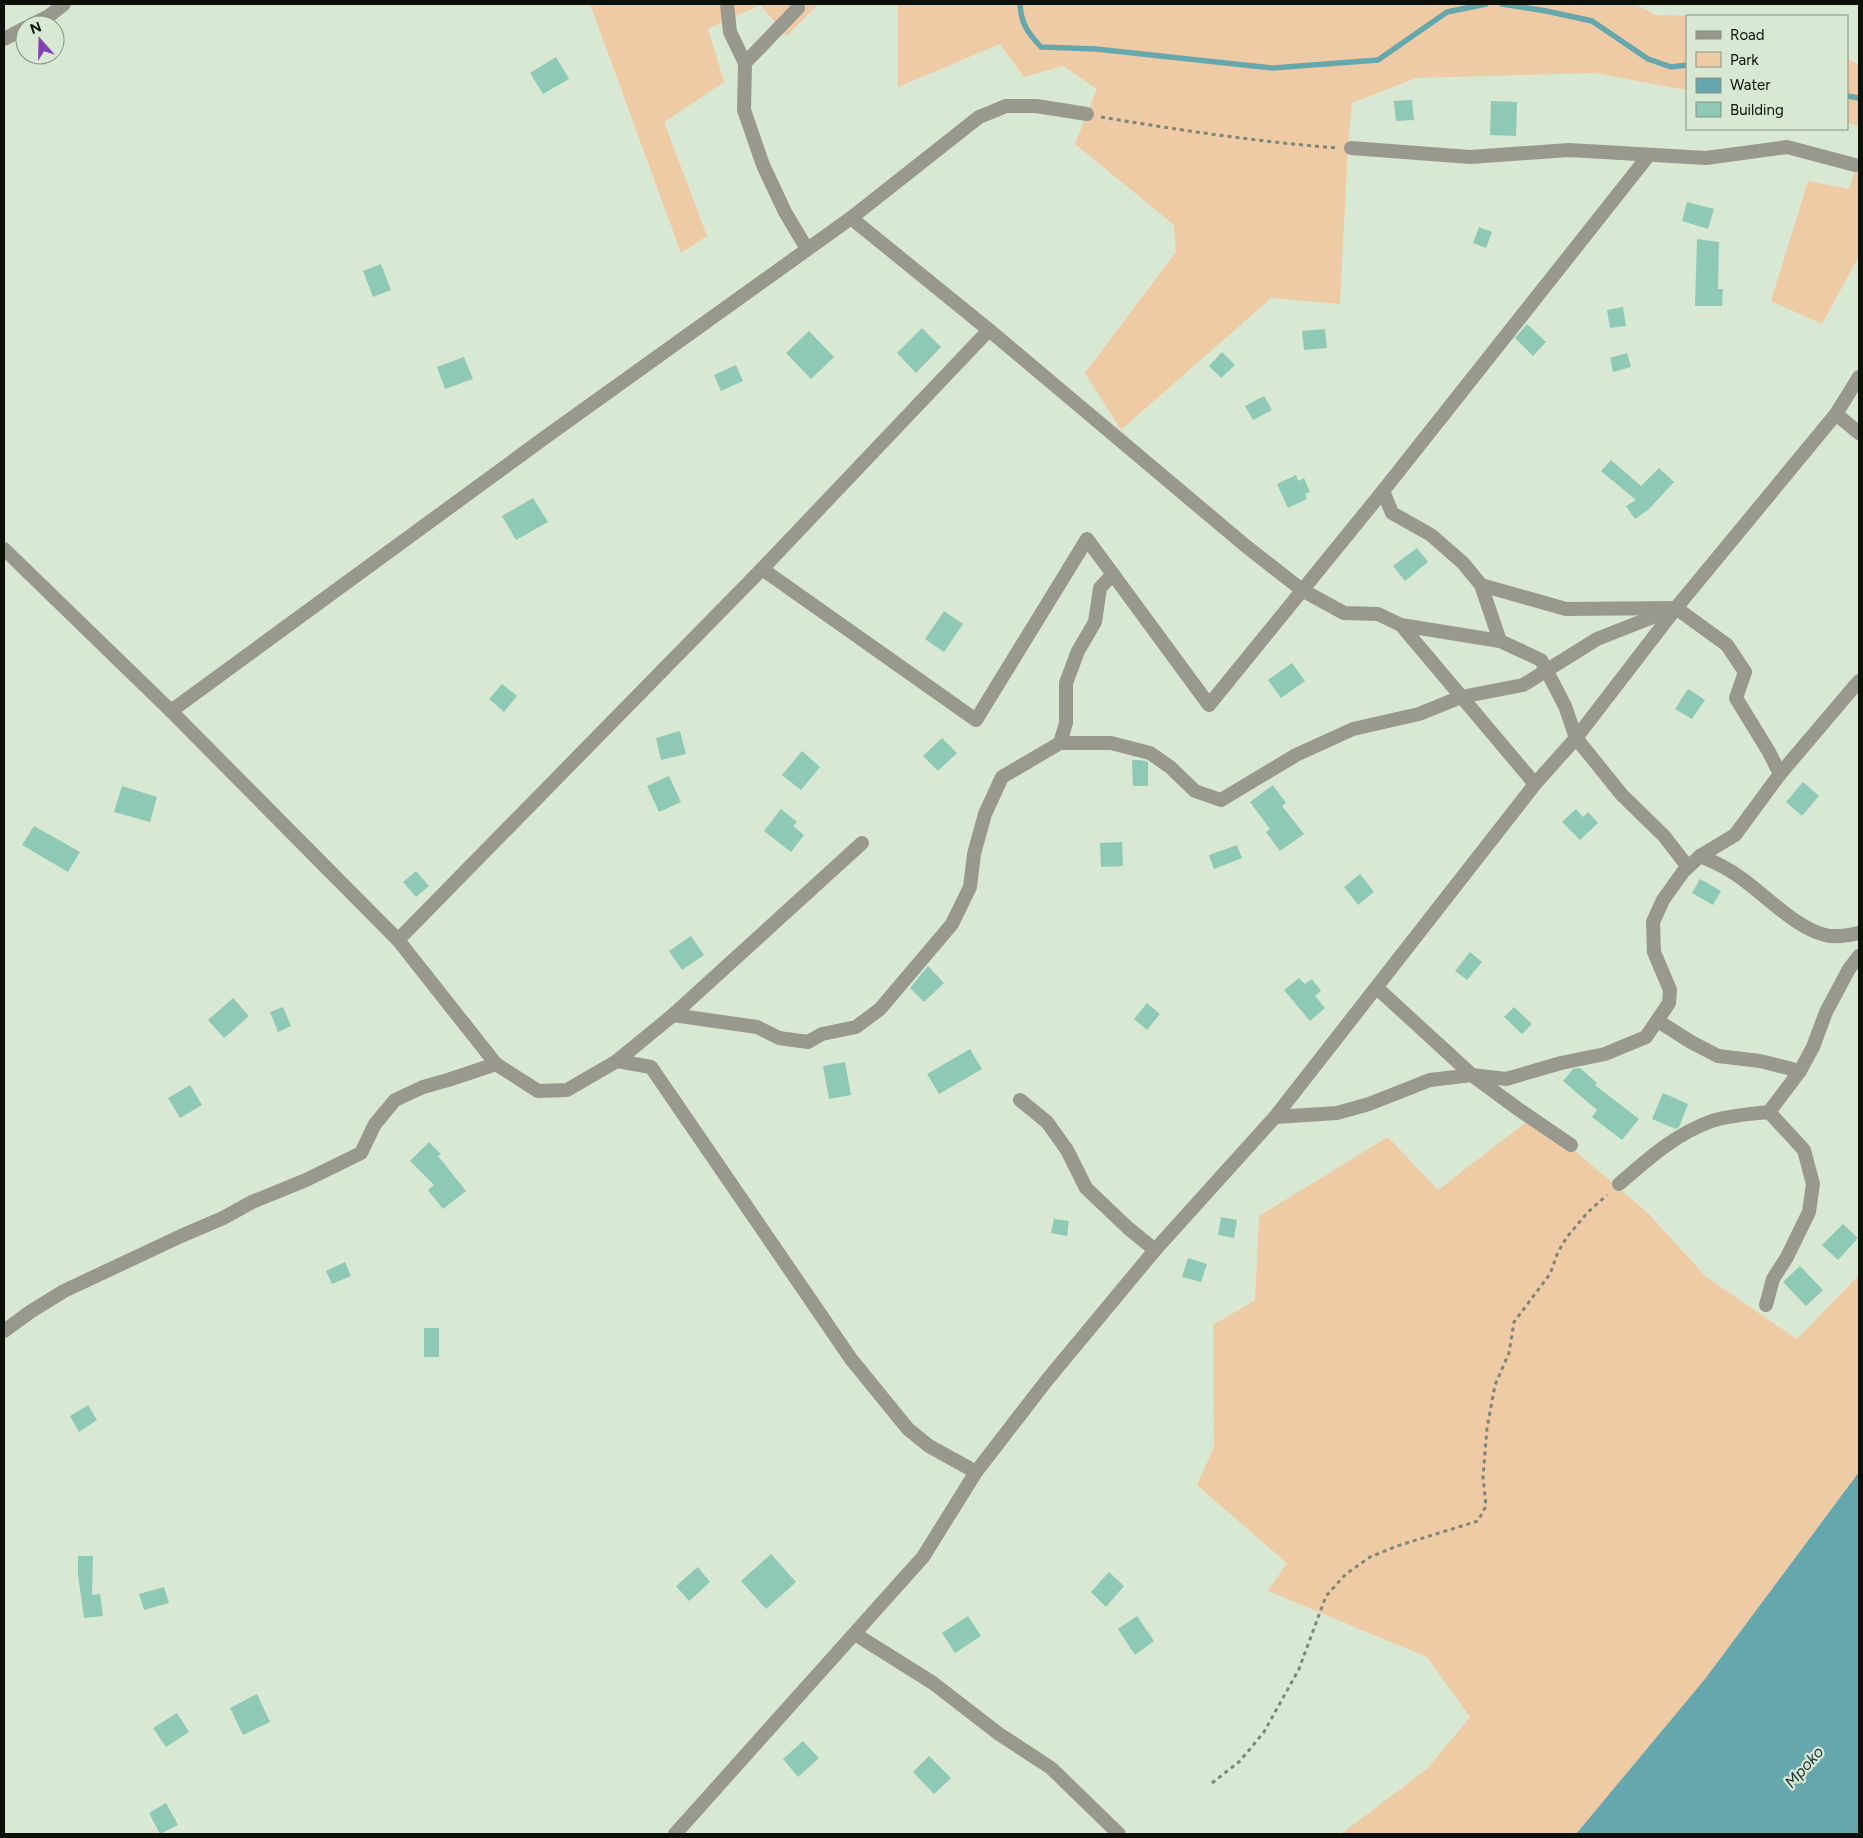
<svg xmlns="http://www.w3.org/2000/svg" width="1863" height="1838" font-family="Figtree,sans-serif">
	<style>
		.green { fill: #efcba5 }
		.water { fill: #66a7ae }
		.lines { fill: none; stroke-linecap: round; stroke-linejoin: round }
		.stream { stroke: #66a7ae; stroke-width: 5.5 }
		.building { fill: #8ec9b5 }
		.path { stroke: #7d8779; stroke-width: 3; stroke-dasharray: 4 4; stroke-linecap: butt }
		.minor { stroke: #99988e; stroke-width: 14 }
		.labels { text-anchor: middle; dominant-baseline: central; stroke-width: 4.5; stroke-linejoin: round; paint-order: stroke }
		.water-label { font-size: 16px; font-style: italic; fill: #113236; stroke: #d9e8d3 }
	</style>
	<rect width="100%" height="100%" fill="#d9e8d3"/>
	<!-- green -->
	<g class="green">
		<polygon points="590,4 818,4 787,36 760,5 708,29 724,82 664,122 707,236 681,253"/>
		<polygon points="895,4 1635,4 1656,15 1712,16 1687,16 1687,90 1594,73 1416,78 1352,103 1348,145 1340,304 1271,298 1121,430 1085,373 1176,252 1174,225 1075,144 1097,89 1063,66 1024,77 1000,44 898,87 898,6"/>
		<polygon points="1847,58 1859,65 1859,126 1847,123"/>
		<polygon points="1859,157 1859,256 1822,324 1771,301 1808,181 1849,189"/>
		<polygon points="1534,1116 1648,1213 1706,1277 1797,1339 1859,1275 1859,1472 1705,1679 1576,1834 1341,1834 1427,1769 1470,1717 1427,1657 1268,1591 1287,1563 1197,1485 1214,1447 1213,1325 1255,1300 1259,1216 1388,1137 1438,1190"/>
	</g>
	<!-- water -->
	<polygon class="water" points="1859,1472 1859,1834 1576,1834 1705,1679"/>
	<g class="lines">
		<!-- stream -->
		<g class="stream">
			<path d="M1020,4c1,20 8,29 21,43l55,2 177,19 105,-8 69,-48 39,-8"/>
			<polyline points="1502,4 1546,11 1592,21 1648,59 1671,67 1687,65"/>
			<polyline points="1847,96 1859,98"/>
		</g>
	</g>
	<!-- building -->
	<g class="building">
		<polygon points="556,57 569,79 543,94 530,73"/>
		<polygon points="1412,100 1414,120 1396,121 1394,101"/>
		<polygon points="1491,101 1517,102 1516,136 1490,135"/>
		<polygon points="1687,202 1714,209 1708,229 1682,221"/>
		<polygon points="1479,227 1492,232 1486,248 1473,243"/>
		<polygon points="1697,239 1719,242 1718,289 1723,289 1722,306 1695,306"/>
		<polygon points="381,264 391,290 373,297 363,271"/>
		<polygon points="1623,307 1626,326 1610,328 1607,310"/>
		<polygon points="1527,324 1546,342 1533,356 1515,338"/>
		<polygon points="922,328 941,347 916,373 897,353"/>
		<polygon points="1325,329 1327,348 1304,350 1302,331"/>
		<polygon points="809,331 834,357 811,379 786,353"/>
		<polygon points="1222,352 1235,365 1221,378 1209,366"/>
		<polygon points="1627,353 1631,367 1613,372 1610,358"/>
		<polygon points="464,357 473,379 445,389 437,367"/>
		<polygon points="736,365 743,381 721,391 714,375"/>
		<polygon points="1264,396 1272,410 1253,420 1245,406"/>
		<polygon points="1611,460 1641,486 1659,468 1674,482 1648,510 1635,519 1626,506 1636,500 1601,471"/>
		<polygon points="1296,475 1298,481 1304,478 1310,492 1305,494 1307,499 1288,508 1277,484"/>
		<polygon points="533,498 548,522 516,540 502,516"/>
		<polygon points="1417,548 1428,562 1405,581 1393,566"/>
		<polygon points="944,611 963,624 944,652 925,639"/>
		<polygon points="1292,663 1305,681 1281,698 1268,680"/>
		<polygon points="502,684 517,696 504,712 489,699"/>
		<polygon points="1688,689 1705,700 1692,719 1675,709"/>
		<polygon points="680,731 686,754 661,760 656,738"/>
		<polygon points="942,738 957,753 938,771 923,756"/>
		<polygon points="802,751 820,767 801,790 782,775"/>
		<polygon points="1132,760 1140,760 1148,762 1148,786 1133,786"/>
		<polygon points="669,776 681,802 659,812 647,786"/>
		<polygon points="1803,782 1819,796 1802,816 1786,802"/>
		<polygon points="1273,785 1286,803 1282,806 1304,834 1280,851 1266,832 1270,829 1250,802"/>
		<polygon points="122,786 157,797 150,822 114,812"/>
		<polygon points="781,809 797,822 793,826 804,835 791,852 764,831"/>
		<polygon points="1576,809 1583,817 1588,812 1598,823 1580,840 1562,822"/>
		<polygon points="34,826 80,852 68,872 22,845"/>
		<polygon points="1122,842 1123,866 1101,867 1100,843"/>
		<polygon points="1237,845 1242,858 1214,869 1209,855"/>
		<polygon points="416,871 429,886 416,897 403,882"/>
		<polygon points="1360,874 1374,892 1358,905 1344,887"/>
		<polygon points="1700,879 1721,891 1713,905 1692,893"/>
		<polygon points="691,936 704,955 682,970 669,951"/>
		<polygon points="1470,952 1482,962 1467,980 1455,971"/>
		<polygon points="928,966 944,983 924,1002 910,988"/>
		<polygon points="1299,978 1305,984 1312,979 1321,991 1315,996 1325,1008 1310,1021 1284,990"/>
		<polygon points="233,998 249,1016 224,1038 208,1020"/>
		<polygon points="1147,1003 1160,1014 1147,1030 1134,1019"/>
		<polygon points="283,1007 291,1026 278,1032 270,1012"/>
		<polygon points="1514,1007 1532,1024 1522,1034 1504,1017"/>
		<polygon points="970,1049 982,1069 939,1094 927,1074"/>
		<polygon points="845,1062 851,1095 829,1099 823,1066"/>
		<polygon points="1580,1068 1597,1083 1595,1085 1639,1119 1622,1140 1592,1117 1597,1110 1563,1081 1573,1069"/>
		<polygon points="190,1085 202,1105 180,1118 168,1098"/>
		<polygon points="1663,1093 1688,1104 1679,1127 1676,1129 1652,1119"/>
		<polygon points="429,1142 441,1154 438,1156 466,1191 443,1209 428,1190 434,1185 410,1161"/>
		<polygon points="1221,1217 1237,1220 1234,1238 1218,1235"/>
		<polygon points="1054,1219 1069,1221 1067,1236 1051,1233"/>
		<polygon points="1843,1224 1858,1238 1838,1260 1822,1245"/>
		<polygon points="1188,1258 1207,1264 1201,1282 1182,1277"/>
		<polygon points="345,1262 351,1276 332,1284 326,1271"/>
		<polygon points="1800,1266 1823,1290 1806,1306 1783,1282"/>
		<rect x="424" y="1328" width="15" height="29"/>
		<polygon points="88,1405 97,1420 79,1432 70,1416"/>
		<polygon points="771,1554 796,1582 766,1609 741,1581"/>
		<polygon points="78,1556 93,1556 92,1595 100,1594 103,1616 84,1618 78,1575"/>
		<polygon points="698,1567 710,1582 689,1601 676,1586"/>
		<polygon points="1109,1572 1124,1586 1106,1607 1091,1592"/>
		<polygon points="164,1587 169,1603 144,1610 139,1594"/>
		<polygon points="968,1616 981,1636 955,1653 942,1633"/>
		<polygon points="1137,1616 1154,1641 1135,1655 1118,1629"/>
		<polygon points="257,1694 270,1722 243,1735 230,1708"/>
		<polygon points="177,1713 189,1732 166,1747 153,1728"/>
		<polygon points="803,1741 819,1758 798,1777 783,1759"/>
		<polygon points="929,1756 951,1778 934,1794 913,1772"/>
		<polygon points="166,1803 178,1825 160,1834 149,1813"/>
	</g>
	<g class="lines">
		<!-- path -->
		<g class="path">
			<path d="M1101,117c78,13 157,25 237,31"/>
			<polyline points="1212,1783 1240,1761 1264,1732 1299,1669 1326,1596 1346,1574 1370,1557 1397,1546 1478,1521 1486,1506 1483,1477 1487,1428 1495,1385 1509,1353 1514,1322 1550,1274 1558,1252 1567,1237 1587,1213 1607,1195"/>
		</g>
		<!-- minor -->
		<g class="minor">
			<polyline points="727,4 730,32 745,63"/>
			<polyline points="797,4 798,8 745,63 744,110 763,165 785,212 807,249"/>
			<polyline points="31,25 49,16 64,4"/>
			<polyline points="4,39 25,28"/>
			<polyline points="1351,148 1470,157 1569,150 1706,158 1787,147 1855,165"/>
			<polyline points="851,218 989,330 1247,547 1302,590 1344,613 1378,614 1401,625 1535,784"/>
			<polyline points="1836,414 1859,433"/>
			<polyline points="4,549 171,711 398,940 496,1064 538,1091 567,1090 617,1061 651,1067 851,1359 908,1429 929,1446 976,1472"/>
			<polyline points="762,569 976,720 1087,539 1209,705 1383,491 1649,155"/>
			<polyline points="1481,585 1500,641"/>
			<polyline points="1401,625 1500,641 1541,660 1565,706 1576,738 1622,795 1664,836 1688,867"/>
			<polyline points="171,711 547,436 851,218 979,117 1006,106 1036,106 1087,114"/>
			<polyline points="1060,743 1111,743 1150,753 1170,767 1195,791 1221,800 1296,755 1353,729 1419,714 1461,697 1523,685 1597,639 1668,611"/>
			<polyline points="1780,774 1859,681"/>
			<path d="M1700,856c15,6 29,13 41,22 24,17 55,50 84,57 11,3 23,0 34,-2"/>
			<polyline points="398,940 762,569 989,330"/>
			<polyline points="1377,988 1472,1075 1518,1109 1571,1145"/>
			<polyline points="673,1015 757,1027 779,1038 808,1042 822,1034 856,1027 880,1009 952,924 970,887 974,854 985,814 1002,777 1060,743 1066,723 1066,683 1078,651 1095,622 1100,588 1113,574"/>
			<polyline points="1658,1021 1691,1042 1718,1056 1760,1061 1800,1071"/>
			<polyline points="617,1061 673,1015 862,843"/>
			<polyline points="1020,1100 1047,1122 1067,1150 1086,1188 1128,1228 1155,1250"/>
			<polyline points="1275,1117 1337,1113 1369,1104 1430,1080 1472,1075 1506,1079 1561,1063 1605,1054 1646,1037 1669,1003 1670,990 1654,952 1653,922 1663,900 1683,872 1700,856 1735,835 1780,774 1769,752 1736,698 1745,672 1727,645 1676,608 1566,609 1481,585 1463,563 1431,535 1392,513 1383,491"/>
			<path d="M1619,1184c29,-25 56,-50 93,-63 18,-6 39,-7 57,-9l31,-41 13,-24 13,-35 23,-43 10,-13"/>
			<polyline points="1766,1305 1773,1279 1787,1257 1809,1212 1813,1184 1804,1150 1769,1112"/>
			<polyline points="4,1331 30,1312 64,1291 181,1236 223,1218 252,1202 306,1180 361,1153 375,1124 395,1100 423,1087 448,1080 496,1064"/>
			<polyline points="855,1634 933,1683 999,1734 1051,1768 1119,1834"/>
			<polyline points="675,1834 923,1557 976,1472 1047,1380 1155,1250 1275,1117 1535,784 1576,738 1676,608 1836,414 1859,377"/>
		</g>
	</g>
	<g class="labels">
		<!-- water labels -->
		<g class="water-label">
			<text transform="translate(1804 1767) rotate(-48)">Mpoko</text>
		</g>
	</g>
	<!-- border -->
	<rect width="1863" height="1838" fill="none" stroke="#0b1009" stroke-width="10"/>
	<!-- legend -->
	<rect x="1686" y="15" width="162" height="115" fill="#d9e8d3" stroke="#879282"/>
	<rect x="1696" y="31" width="25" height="8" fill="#99988e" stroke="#879282"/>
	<text x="1730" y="40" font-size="15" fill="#0b1009">Road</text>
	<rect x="1696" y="52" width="25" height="15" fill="#efcba5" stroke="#879282"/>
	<text x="1730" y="65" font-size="15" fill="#0b1009">Park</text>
	<rect x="1696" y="78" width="25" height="15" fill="#66a7ae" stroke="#879282"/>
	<text x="1730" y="90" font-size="15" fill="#0b1009">Water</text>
	<rect x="1696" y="102" width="25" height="15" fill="#8ec9b5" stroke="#879282"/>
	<text x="1730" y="115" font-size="15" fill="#0b1009">Building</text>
	<!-- north arrow -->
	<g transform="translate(40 40) rotate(340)"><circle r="24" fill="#d9e8d3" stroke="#879282"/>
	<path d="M0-4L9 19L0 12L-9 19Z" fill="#8441b5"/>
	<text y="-8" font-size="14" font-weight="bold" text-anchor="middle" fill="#0b1009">N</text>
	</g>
</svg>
